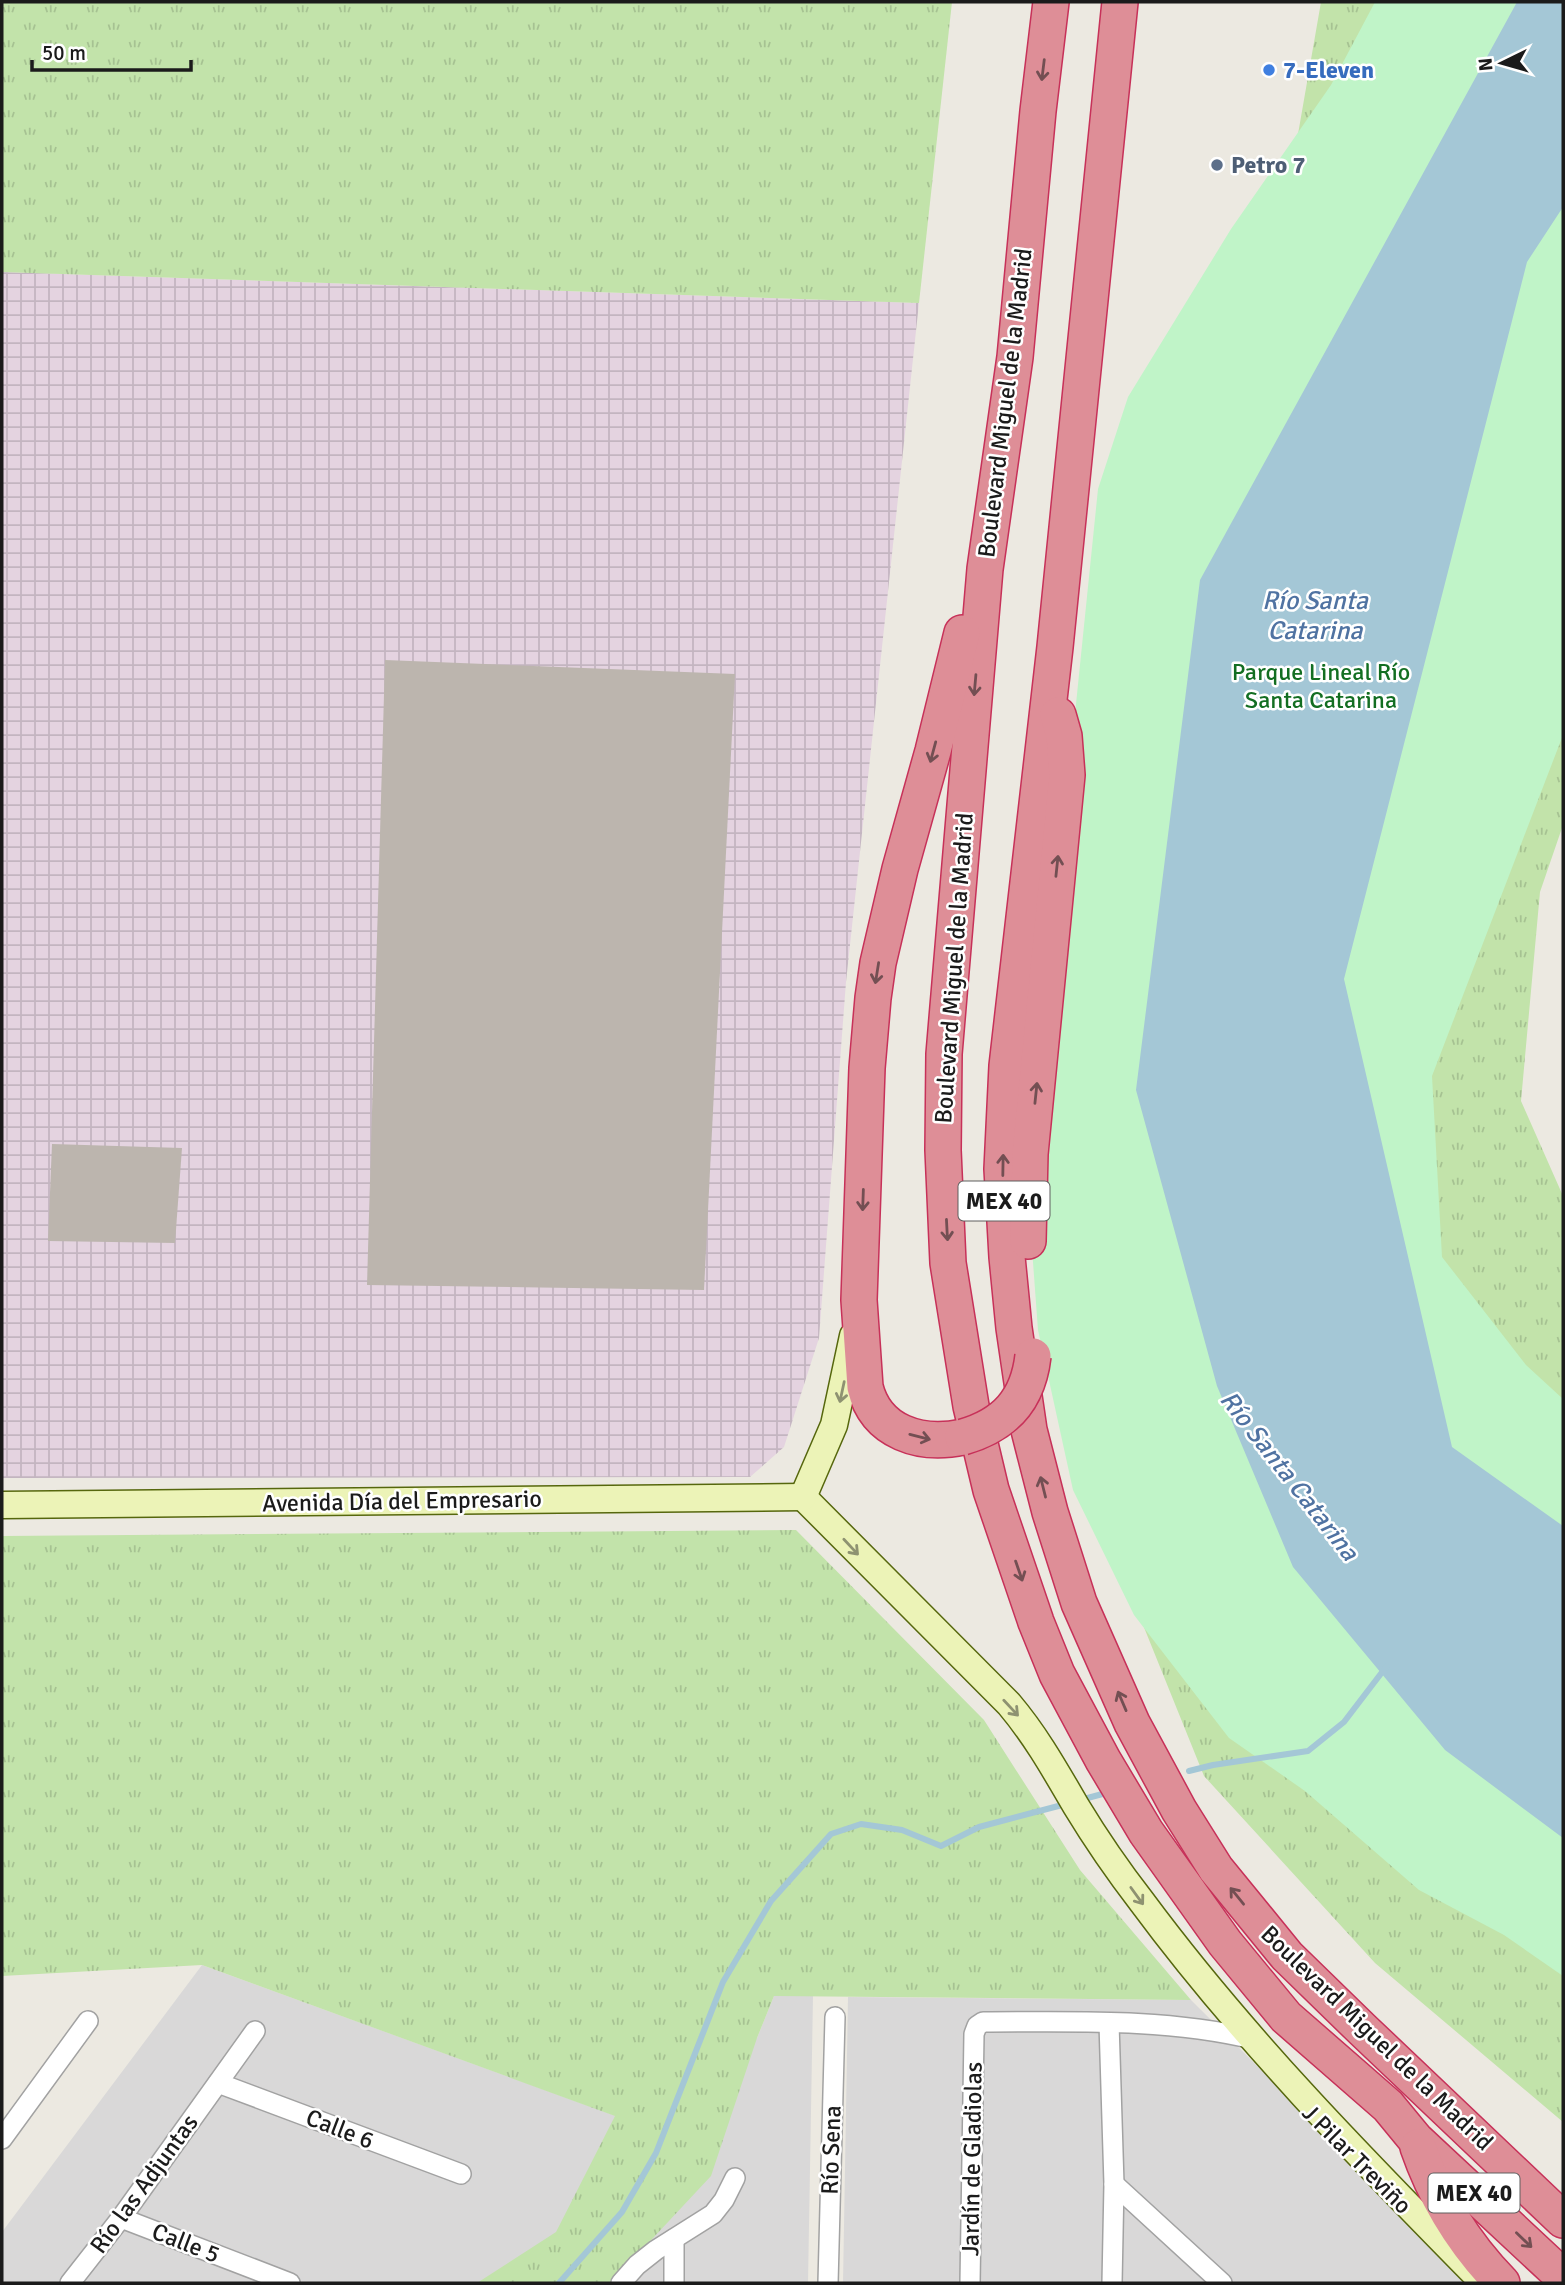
<svg xmlns="http://www.w3.org/2000/svg" width="1565" height="2285" font-family="Signika,sans-serif">
	<style>
		.residential { fill: #d9d8d8 }
		.industrial { fill: url(#industrial-grid) }
		.grass { fill: url(#grass-tufts) }
		.park { fill: #c0f4c8 }
		.water { fill: #a4c7d6 }
		.lines { fill: none; stroke-linecap: round; stroke-linejoin: round }
		.stream { stroke: #a4c7d6; stroke-width: 6 }
		.building { fill: #bcb5ae }
		.street-casing { stroke: #a2a2a2; stroke-width: 22 }
		.secondary-casing { stroke: #56670d; stroke-width: 29 }
		.highway-casing { stroke: #c73159; stroke-width: 38 }
		.street { stroke: #fff; stroke-width: 19 }
		.secondary { stroke: #ecf3b7; stroke-width: 26 }
		.highway { stroke: #de8e97; stroke-width: 35 }
		.highway-bridge-casing { stroke: #c73159; stroke-width: 38; stroke-linecap: butt }
		.highway-bridge { stroke: #de8e97; stroke-width: 35 }
		.oneway { stroke: #734f53 }
		.oneway2 { stroke: #8e9271 }
		.shop-dot { fill: #3f7fe0; stroke: #fff; stroke-width: 2.5 }
		.service-dot { fill: #5c6f8a; stroke: #fff; stroke-width: 2.5 }
		.labels { text-anchor: middle; dominant-baseline: central; stroke-width: 5; stroke-linejoin: round; paint-order: stroke }
		.shield { fill: #fff; stroke: #5f5f5f; stroke-width: 2 }
		.shield-label { font-size: 23px; font-weight: bold; fill: #1b1b1b }
		.shop-label { font-size: 24px; font-weight: bold; fill: #366cbe; stroke: #fff; text-anchor: start }
		.service-label { font-size: 24px; font-weight: bold; fill: #4e5e75; stroke: #fff; text-anchor: start }
		.street-label { font-size: 24px; fill: #1b1b1b; stroke: #fff }
		.park-label { font-size: 24px; fill: #136e22; stroke: #fff }
		.water-label { font-size: 26px; font-style: italic; fill: #5073a2; stroke: #fff }
	</style>
	<defs>
		<pattern id="industrial-grid" width="8" height="8" patternUnits="userSpaceOnUse" patternTransform="scale(1.75)"><rect width="8" height="8" fill="#e4d3e0"/><path d="M0 4h8M4 0v8" fill="none" stroke="#c3b5c0"/></pattern>
		<pattern id="grass-tufts" width="24" height="20" patternUnits="userSpaceOnUse" patternTransform="scale(1.75)"><rect width="24" height="20" fill="#c2e3aa"/><path d="M3 7l-1-3M5 7V3M7 7l1-3M15 17l-1-3M17 17v-4M19 17l1-3" fill="none" stroke="#a6c292"/></pattern>
	</defs>
	<rect width="100%" height="100%" fill="#ece9e1"/>
	<!-- residential -->
	<g class="residential">
		<polygon points="202,1965 616,2116 757,2038 774,1996 813,1996 808,2283 2,2283 2,2232"/>
		<polygon points="848,1997 1191,2000 1475,2283 843,2283"/>
	</g>
	<!-- industrial -->
	<polygon class="industrial" points="2,272 919,303 846,982 819,1338 784,1447 750,1477 2,1478"/>
	<!-- grass -->
	<g class="grass">
		<polygon points="2,2 952,2 919,303 2,272"/>
		<polygon points="1321,2 1500,2 1336,326 1200,580 1136,1090 1163,1308 1293,1567 1445,1750 1563,1821 1563,2122 1375,1963 1204,1776 1095,1506 1081,1416 1089,1374 1065,1085 1073,905 1149,400 1286,203"/>
		<polygon points="1563,217 1563,825 1540,892 1521,1101 1563,1196 1563,1587 1420,1301 1419,583"/>
		<polygon points="796,1530 984,1720 1080,1870 1191,2000 774,1996 757,2038 711,2176 611,2283 477,2283 556,2232 615,2116 202,1965 2,1976 2,1536"/>
	</g>
	<!-- park -->
	<polygon class="park" points="1375,2 1563,2 1563,735 1432,1076 1442,1257 1526,1365 1563,1399 1563,1976 1504,1935 1419,1890 1305,1791 1229,1738 1134,1615 1073,1490 1038,1330 1029,1208 1063,831 1098,489 1128,397 1231,229 1331,85"/>
	<!-- water -->
	<polygon class="water" points="1517,2 1563,2 1563,207 1527,262 1344,979 1452,1447 1563,1526 1563,1838 1445,1750 1293,1567 1217,1386 1136,1090 1200,580"/>
	<g class="lines">
		<!-- stream -->
		<g class="stream">
			<polyline points="1189,1771 1213,1765 1308,1751 1344,1722 1386,1667"/>
			<polyline points="1080,1800 1110,1792"/>
			<polyline points="559,2283 622,2212 656,2153 723,1982 771,1901 831,1834 861,1824 902,1830 941,1846 979,1827 1066,1804"/>
		</g>
	</g>
	<!-- building -->
	<g class="building">
		<polygon points="385,660 735,674 704,1290 367,1285"/>
		<polygon points="52,1144 182,1148 175,1243 48,1241"/>
	</g>
	<g class="lines">
		<defs>
			<g id="street">
				<polyline points="1109,2023 1114,2184 1112,2283"/>
				<polyline points="218,2083 461,2174"/>
				<polyline points="2,2139 88,2021"/>
				<polyline points="1114,2184 1222,2283"/>
				<polyline points="121,2218 290,2283"/>
				<polyline points="70,2283 121,2218 255,2031"/>
				<polyline points="621,2283 637,2265 656,2250 713,2214 724,2200 735,2178"/>
				<polyline points="674,2283 674,2239"/>
				<polyline points="828,2283 835,2017"/>
				<path d="M970,2283l4,-249 3,-8 6,-4c89,0 183,-4 270,17"/>
			</g>
			<g id="secondary">
				<path d="M803,1497l206,207c27,32 46,66 67,102 20,33 42,65 66,96 100,135 218,255 336,375"/>
				<polyline points="803,1497 834,1425 853,1336"/>
				<polyline points="2,1505 803,1497"/>
			</g>
			<g id="highway">
				<polyline points="1051,2 1038,111 1015,357 985,569 944,1054 943,1150 948,1263 971,1406 991,1490 1036,1622 1057,1674 1103,1760 1146,1832 1225,1943 1286,2017 1388,2106 1416,2140 1563,2277"/>
				<polyline points="1120,2 1055,647 1007,1066 1002,1169 1007,1257 1014,1328 1029,1430 1050,1512 1079,1603 1132,1723 1179,1810 1216,1869 1287,1956 1363,2030 1563,2220"/>
				<path d="M962,633l-29,118 -33,118 -22,94 -5,35 -6,70 -8,232 6,87c11,46 56,59 98,50"/>
				<polyline points="1028,1241 1030,1154 1067,775 1064,736 1058,715"/>
				<path d="M1418,2147c18,52 45,96 84,136"/>
			</g>
		</defs>
		<!-- street casing -->
		<use href="#street" class="street-casing"/>
		<!-- secondary casing -->
		<use href="#secondary" class="secondary-casing"/>
		<!-- highway casing -->
		<use href="#highway" class="highway-casing"/>
		<!-- street -->
		<use href="#street" class="street"/>
		<!-- secondary -->
		<use href="#secondary" class="secondary"/>
		<!-- highway -->
		<use href="#highway" class="highway"/>
		<defs>
			<path id="highway-bridge" d="M963,1437c42,-12 65,-37 70,-81"/>
		</defs>
		<!-- highway-bridge casing -->
		<use href="#highway-bridge" class="highway-bridge-casing"/>
		<!-- highway-bridge -->
		<use href="#highway-bridge" class="highway-bridge"/>
	</g>
	<!-- one-way arrows -->
	<defs><path id="oneway-shaft" d="M-6 0H5M1.5-3L5.5 0L1.5 3" fill="none" stroke-width="1.6" stroke-linecap="round" stroke-linejoin="round" transform="scale(1.75)"/></defs>
	<g class="oneway">
		<use href="#oneway-shaft" transform="translate(1043 70) rotate(97)"/>
		<use href="#oneway-shaft" transform="translate(975 685) rotate(95)"/>
		<use href="#oneway-shaft" transform="translate(933 752) rotate(105)"/>
		<use href="#oneway-shaft" transform="translate(1057 866) rotate(-84)"/>
		<use href="#oneway-shaft" transform="translate(877 973) rotate(99)"/>
		<use href="#oneway-shaft" transform="translate(1036 1093) rotate(-84)"/>
		<use href="#oneway-shaft" transform="translate(1003 1165) rotate(-89)"/>
		<use href="#oneway-shaft" transform="translate(863 1200) rotate(92)"/>
		<use href="#oneway-shaft" transform="translate(947 1230) rotate(87)"/>
		<use href="#oneway-shaft" transform="translate(920 1437) rotate(14)"/>
		<use href="#oneway-shaft" transform="translate(1043 1487) rotate(-104)"/>
		<use href="#oneway-shaft" transform="translate(1019 1571) rotate(71)"/>
		<use href="#oneway-shaft" transform="translate(1122 1701) rotate(-113)"/>
		<use href="#oneway-shaft" transform="translate(1237 1896) rotate(-129)"/>
		<use href="#oneway-shaft" transform="translate(1524 2240) rotate(44)"/>
	</g>
	<g class="oneway2">
		<use href="#oneway-shaft" transform="translate(842 1392) rotate(102)"/>
		<use href="#oneway-shaft" transform="translate(851 1547) rotate(47)"/>
		<use href="#oneway-shaft" transform="translate(1011 1708) rotate(47)"/>
		<use href="#oneway-shaft" transform="translate(1137 1896) rotate(54)"/>
	</g>
	<!-- markers -->
	<circle class="shop-dot" cx="1269" cy="70" r="7"/>
	<circle class="service-dot" cx="1217" cy="165" r="7"/>
	<g class="labels">
		<!-- shield labels -->
		<g class="shield">
			<rect x="958.5" y="1181.5" width="91" height="39" rx="5"/>
			<rect x="1428.5" y="2173.5" width="91" height="39" rx="5"/>
		</g>
		<g class="shield-label">
			<text x="1004" y="1201">MEX 40</text>
			<text x="1474" y="2193">MEX 40</text>
		</g>
		<!-- shop labels -->
		<g class="shop-label">
			<text x="1283" y="70">7-Eleven</text>
		</g>
		<!-- service labels -->
		<g class="service-label">
			<text x="1231" y="165">Petro 7</text>
		</g>
		<!-- street labels -->
		<g class="street-label">
			<text transform="translate(1005 403) rotate(-83)">Boulevard Miguel de la Madrid</text>
			<text transform="translate(954 968) rotate(-86)">Boulevard Miguel de la Madrid</text>
			<text transform="translate(402 1501) rotate(-1)">Avenida Día del Empresario</text>
			<text transform="translate(1377 2038) rotate(44)">Boulevard Miguel de la Madrid</text>
			<text transform="translate(340 2129) rotate(21)">Calle 6</text>
			<text transform="translate(831 2150) rotate(-88)">Río Sena</text>
			<text transform="translate(972 2159) rotate(-89)">Jardín de Gladiolas</text>
			<text transform="translate(1357 2159) rotate(45)">J Pilar Treviño</text>
			<text transform="translate(144 2184) rotate(-54)">Río las Adjuntas</text>
			<text transform="translate(186 2243) rotate(21)">Calle 5</text>
		</g>
		<!-- park labels -->
		<g class="park-label">
			<text x="1321" y="672">Parque Lineal Río<tspan x="1321" dy="28">Santa Catarina</tspan></text>
		</g>
		<!-- water labels -->
		<g class="water-label">
			<text x="1315" y="601">Río Santa<tspan x="1315" dy="30">Catarina</tspan></text>
			<text transform="translate(1289 1476) rotate(52)">Río Santa Catarina</text>
		</g>
	</g>
	<!-- border -->
	<rect width="1565" height="2285" fill="none" stroke="#1b1b1b" stroke-width="7"/>
	<!-- north arrow -->
	<g transform="translate(1502 63) rotate(265)" stroke="#ffffff" stroke-width="5" paint-order="stroke">
	<path d="M0-5L12 26L0 18L-12 26Z" fill="#1b1b1b"/>
	<text y="-10" font-size="19" font-weight="bold" text-anchor="middle" fill="#1b1b1b">N</text>
	</g>
	<!-- scale -->
	<path d="M32 60v10h159v-10" fill="none" stroke="#1b1b1b" stroke-width="3.5"/>
	<text x="42" y="60" font-size="21" fill="#1b1b1b" stroke="#ffffff" stroke-width="5" paint-order="stroke">50 m</text>
</svg>
